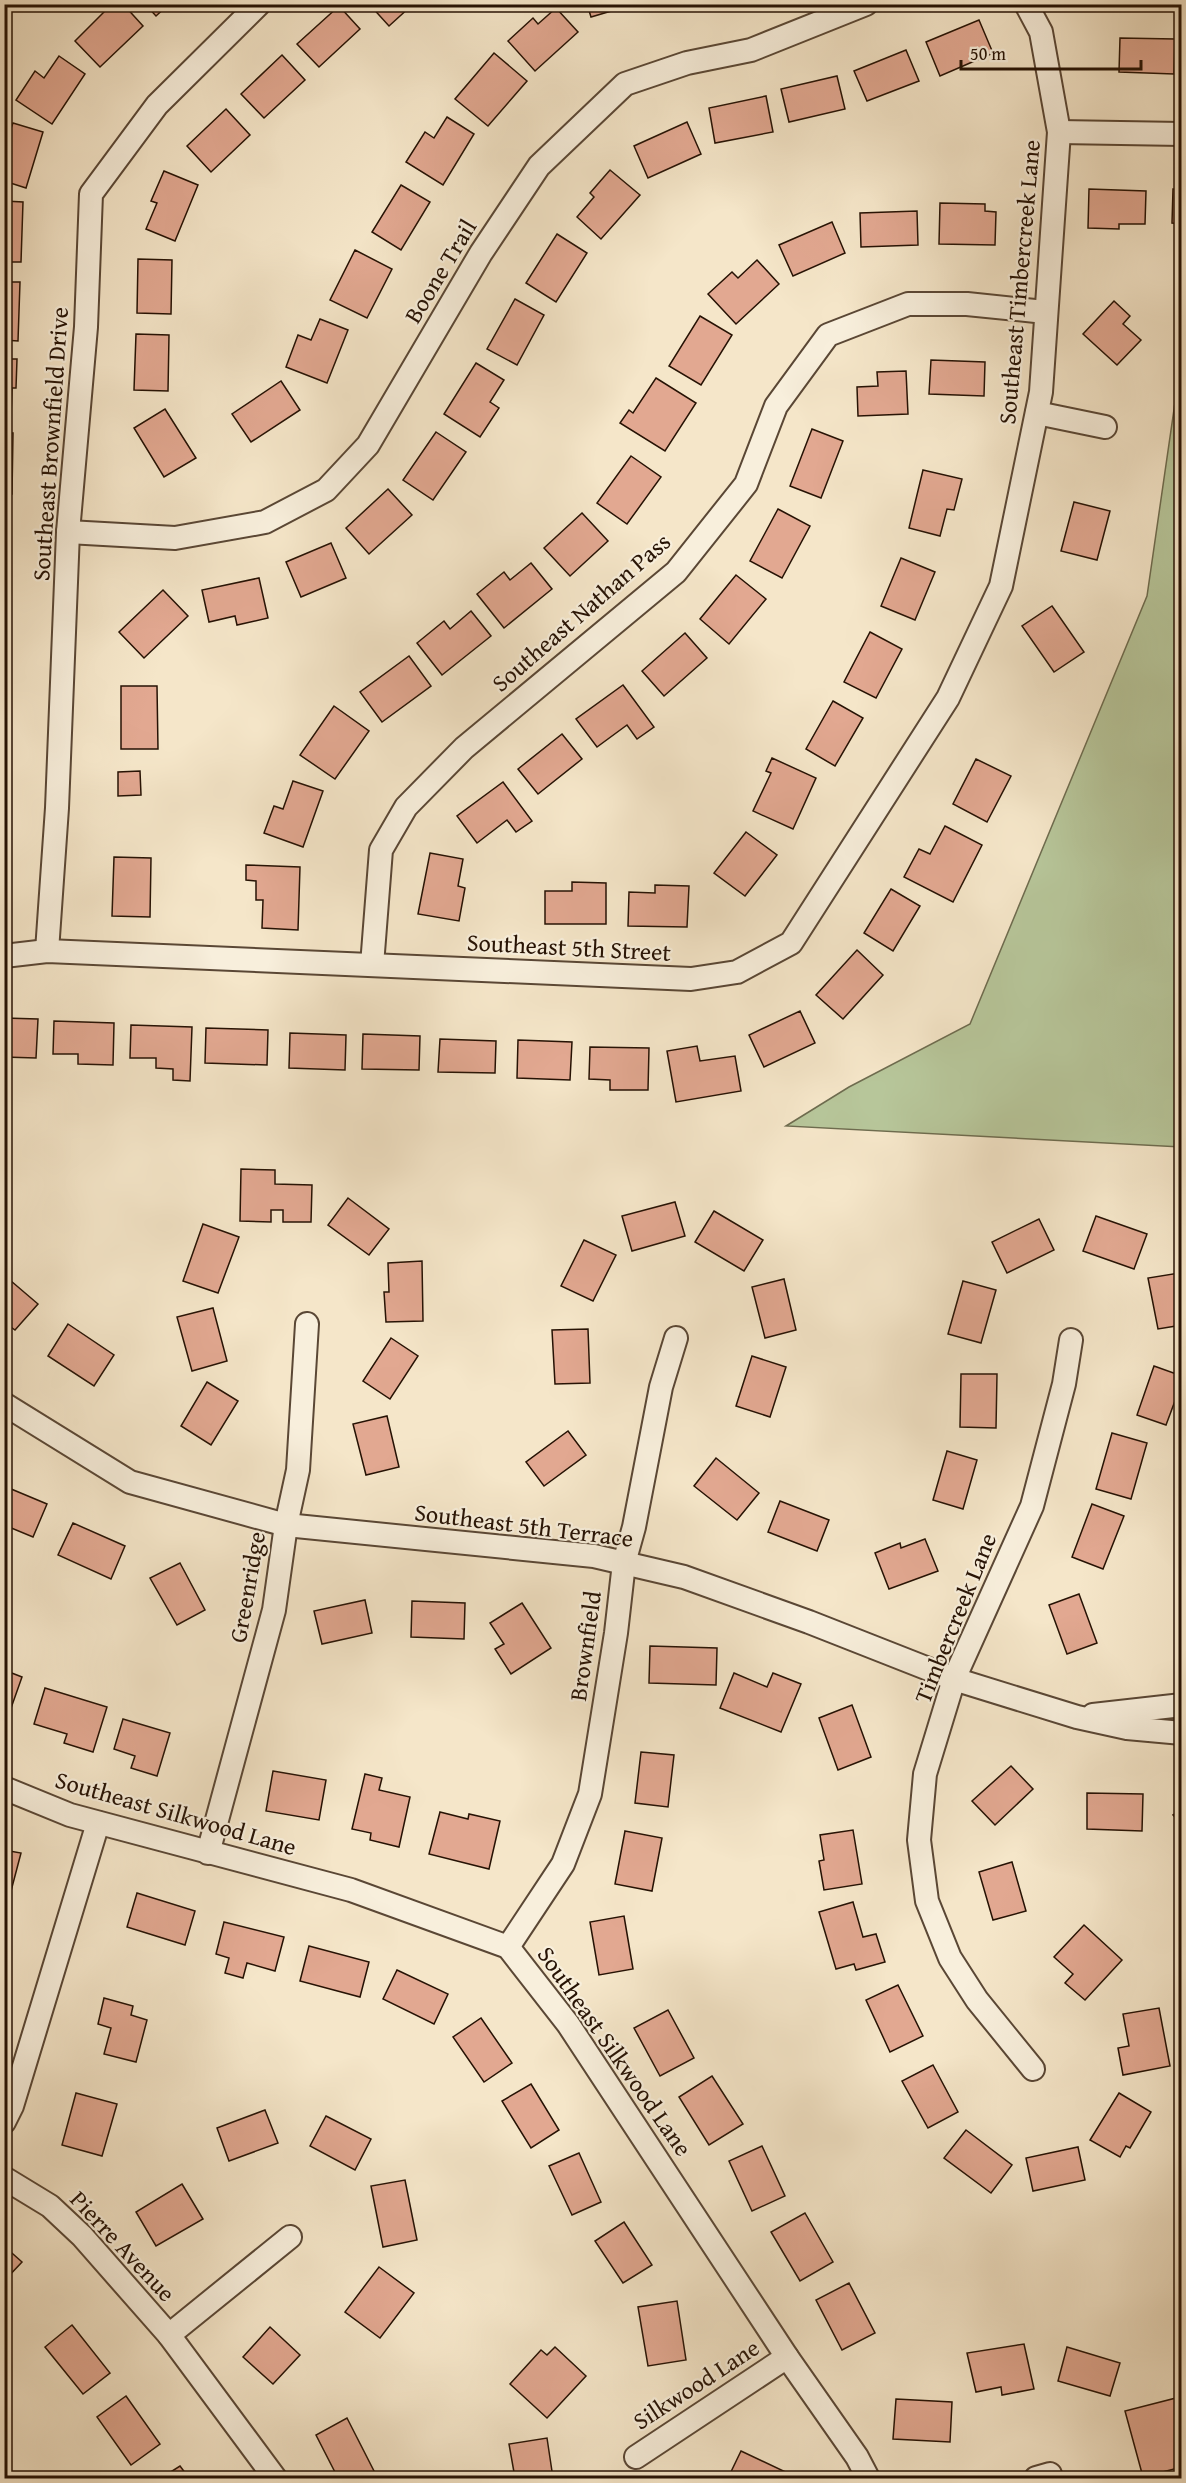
<svg xmlns="http://www.w3.org/2000/svg" width="1186" height="2483" font-family="'Gentium Book Plus',serif">
	<style>
		.green { fill: #b7c69a; stroke: #6e6c4f; stroke-width: 1.5 }
		.building { fill: #e2a891; stroke: #261204; stroke-width: 1.5 }
		.lines { fill: none; stroke-linecap: round; stroke-linejoin: round }
		.minor-casing { stroke: #5a4735; stroke-width: 26 }
		.minor { stroke: #f8efdc; stroke-width: 22 }
		.labels { text-anchor: middle; dominant-baseline: central; stroke-width: 4.5; stroke-linejoin: round; paint-order: stroke }
		.street-label { font-size: 24px; fill: #261204; stroke: #f8efdc }
	</style>
	<rect width="100%" height="100%" fill="#f5e6c9"/>
	<filter id="stains"><feTurbulence type="fractalNoise" baseFrequency=".00333" numOctaves="4"/><feColorMatrix values="0 0 0 0 .2 0 0 0 0 .09 0 0 0 0 .02 0 0 0 .5 -.17"/></filter>
	<radialGradient id="worn" r=".72"><stop offset=".6" stop-color="#630" stop-opacity="0"/><stop offset="1" stop-color="#630" stop-opacity=".3"/></radialGradient>
	<!-- green -->
	<polygon class="green" points="1181,361 1181,1147 786,1126 849,1087 970,1024 1147,596"/>
	<!-- building -->
	<g class="building">
		<polygon points="112,4 123,4 143,26 100,67 75,41"/>
		<polygon points="145,4 169,4 156,16"/>
		<polygon points="369,4 409,4 411,6 389,26"/>
		<polygon points="587,4 635,4 591,17"/>
		<polygon points="339,6 360,29 319,67 297,44"/>
		<polygon points="556,8 578,32 535,71 508,41 533,18 538,24"/>
		<polygon points="979,20 993,53 940,76 926,42"/>
		<polygon points="1120,38 1175,39 1174,74 1119,72"/>
		<polygon points="906,50 919,81 867,101 854,71"/>
		<polygon points="494,53 527,81 488,126 455,99"/>
		<polygon points="282,55 305,80 264,118 241,94"/>
		<polygon points="59,56 85,74 52,124 16,100 35,71 44,78"/>
		<polygon points="837,76 845,109 789,122 781,89"/>
		<polygon points="766,96 773,132 715,143 709,108"/>
		<polygon points="226,109 250,135 211,172 187,146"/>
		<polygon points="447,117 474,134 443,185 406,162 425,132 434,138"/>
		<polygon points="687,122 701,154 648,178 634,146"/>
		<polygon points="13,123 43,132 26,188 4,181 4,147"/>
		<polygon points="610,170 640,195 601,239 577,217 594,197 590,193"/>
		<polygon points="164,171 198,185 175,241 146,229 157,203 151,201"/>
		<polygon points="401,185 430,202 401,250 372,232"/>
		<polygon points="1089,189 1146,191 1145,224 1119,224 1119,229 1088,228"/>
		<polygon points="1173,189 1182,190 1182,224 1172,223"/>
		<polygon points="4,201 23,202 21,262 4,262"/>
		<polygon points="940,203 985,204 985,211 996,212 995,245 939,244"/>
		<polygon points="917,211 918,245 861,247 860,213"/>
		<polygon points="832,222 845,253 793,276 779,245"/>
		<polygon points="557,234 587,253 556,302 526,283"/>
		<polygon points="355,250 392,269 367,318 330,300"/>
		<polygon points="138,259 172,260 171,314 137,313"/>
		<polygon points="757,260 779,284 736,324 708,294 732,272 738,278"/>
		<polygon points="4,282 20,282 18,341 4,340"/>
		<polygon points="515,299 544,315 517,365 487,349"/>
		<polygon points="1114,301 1130,316 1123,324 1141,340 1117,365 1083,334"/>
		<polygon points="700,316 732,335 701,385 669,366"/>
		<polygon points="320,319 348,330 327,383 286,367 298,335 311,340"/>
		<polygon points="136,334 169,335 168,391 134,390"/>
		<polygon points="4,359 17,359 16,388 12,388 11,416 4,416"/>
		<polygon points="931,360 985,362 984,396 929,394"/>
		<polygon points="476,363 504,380 490,402 499,408 480,437 444,414"/>
		<polygon points="906,371 908,414 858,416 857,387 878,386 877,372"/>
		<polygon points="656,378 696,403 665,451 620,423 629,410 633,413"/>
		<polygon points="281,381 300,410 251,442 232,414"/>
		<polygon points="165,409 196,458 164,477 134,428"/>
		<polygon points="812,429 843,441 821,498 790,486"/>
		<polygon points="436,432 466,452 433,500 403,480"/>
		<polygon points="4,433 13,433 12,494 4,494"/>
		<polygon points="631,456 661,477 627,524 597,503"/>
		<polygon points="923,470 962,479 954,510 947,509 940,536 909,528"/>
		<polygon points="388,489 412,515 369,554 346,528"/>
		<polygon points="1074,502 1110,511 1097,560 1061,551"/>
		<polygon points="778,509 810,526 782,578 750,561"/>
		<polygon points="582,513 608,541 570,576 544,548"/>
		<polygon points="4,518 9,519 8,580 4,580"/>
		<polygon points="331,543 346,578 301,597 286,562"/>
		<polygon points="901,558 935,572 915,620 881,606"/>
		<polygon points="531,563 552,589 504,628 477,594 504,572 510,580"/>
		<polygon points="736,575 766,599 729,644 700,619"/>
		<polygon points="259,578 268,618 237,625 235,616 209,622 202,590"/>
		<polygon points="163,590 188,616 144,658 119,632"/>
		<polygon points="1052,606 1084,652 1054,672 1022,626"/>
		<polygon points="471,611 491,636 442,675 417,643 444,621 450,629"/>
		<polygon points="870,632 902,649 876,698 844,682"/>
		<polygon points="685,633 707,658 664,696 642,671"/>
		<polygon points="409,656 431,686 382,722 360,692"/>
		<polygon points="623,685 654,727 637,739 627,725 597,747 576,719"/>
		<polygon points="121,686 157,686 158,749 121,749"/>
		<polygon points="833,701 863,718 835,766 806,749"/>
		<polygon points="334,706 369,731 335,779 300,755"/>
		<polygon points="562,734 582,759 538,794 518,769"/>
		<polygon points="772,758 816,778 793,829 753,811 771,773 766,771"/>
		<polygon points="976,759 1011,776 987,822 953,804"/>
		<polygon points="140,771 141,795 118,796 118,772"/>
		<polygon points="293,781 323,791 303,847 264,833 274,806 283,809"/>
		<polygon points="503,782 532,821 516,832 507,820 477,843 457,816"/>
		<polygon points="945,826 982,845 953,902 904,877 919,849 930,854"/>
		<polygon points="746,832 777,855 745,896 714,873"/>
		<polygon points="430,853 463,859 458,886 465,888 459,921 418,914"/>
		<polygon points="114,857 151,858 150,917 112,916"/>
		<polygon points="246,865 300,867 298,930 262,928 263,900 256,900 256,881 246,880"/>
		<polygon points="572,882 606,883 606,924 545,924 545,891 572,891"/>
		<polygon points="655,885 689,886 687,927 628,926 629,892 655,893"/>
		<polygon points="891,889 920,906 893,951 864,933"/>
		<polygon points="857,950 883,975 843,1019 816,995"/>
		<polygon points="800,1011 815,1043 764,1067 749,1035"/>
		<polygon points="4,1018 38,1019 36,1058 4,1057"/>
		<polygon points="54,1021 114,1023 113,1065 78,1064 78,1054 53,1054"/>
		<polygon points="131,1025 192,1027 190,1081 173,1080 173,1069 156,1068 156,1058 130,1058"/>
		<polygon points="206,1028 268,1030 267,1065 205,1063"/>
		<polygon points="290,1033 346,1035 345,1070 289,1068"/>
		<polygon points="363,1034 420,1036 419,1070 362,1069"/>
		<polygon points="440,1039 496,1041 495,1073 438,1072"/>
		<polygon points="518,1040 572,1042 570,1080 517,1078"/>
		<polygon points="697,1046 700,1061 735,1056 741,1091 676,1102 667,1051"/>
		<polygon points="590,1047 649,1048 648,1090 610,1090 610,1080 589,1079"/>
		<polygon points="241,1169 275,1170 275,1184 312,1185 311,1222 283,1222 283,1210 271,1210 271,1222 240,1221"/>
		<polygon points="348,1198 389,1229 369,1255 328,1225"/>
		<polygon points="675,1202 685,1236 632,1251 622,1216"/>
		<polygon points="714,1211 763,1240 744,1271 695,1242"/>
		<polygon points="1096,1216 1147,1234 1134,1269 1083,1251"/>
		<polygon points="1039,1219 1054,1250 1007,1273 992,1242"/>
		<polygon points="203,1224 239,1237 218,1293 183,1281"/>
		<polygon points="584,1240 616,1255 593,1301 561,1286"/>
		<polygon points="422,1261 423,1321 386,1322 384,1292 389,1292 388,1263"/>
		<polygon points="1179,1273 1182,1286 1182,1325 1158,1329 1148,1278"/>
		<polygon points="4,1275 38,1304 15,1330 4,1322"/>
		<polygon points="784,1279 796,1330 765,1338 752,1287"/>
		<polygon points="963,1281 996,1290 981,1343 948,1334"/>
		<polygon points="213,1308 227,1361 192,1371 177,1317"/>
		<polygon points="68,1324 114,1355 94,1386 48,1356"/>
		<polygon points="588,1329 590,1383 555,1384 552,1330"/>
		<polygon points="391,1338 418,1356 390,1399 363,1381"/>
		<polygon points="752,1356 786,1367 770,1417 736,1406"/>
		<polygon points="1154,1366 1182,1376 1182,1382 1166,1425 1137,1415"/>
		<polygon points="961,1374 997,1374 996,1428 960,1427"/>
		<polygon points="207,1382 238,1401 211,1445 181,1426"/>
		<polygon points="387,1416 399,1467 366,1475 353,1424"/>
		<polygon points="568,1431 586,1455 544,1486 526,1462"/>
		<polygon points="1112,1433 1147,1443 1131,1499 1096,1489"/>
		<polygon points="947,1451 977,1460 963,1509 933,1500"/>
		<polygon points="716,1458 759,1493 737,1520 694,1486"/>
		<polygon points="4,1486 47,1504 33,1537 4,1525"/>
		<polygon points="780,1501 829,1520 817,1551 768,1532"/>
		<polygon points="1092,1504 1124,1516 1103,1569 1072,1557"/>
		<polygon points="73,1523 125,1546 111,1579 58,1555"/>
		<polygon points="925,1539 938,1571 889,1589 875,1553 900,1543 901,1548"/>
		<polygon points="180,1563 205,1610 177,1625 150,1578"/>
		<polygon points="1079,1594 1097,1643 1067,1654 1049,1605"/>
		<polygon points="365,1600 372,1633 322,1644 314,1611"/>
		<polygon points="412,1601 465,1603 464,1639 411,1637"/>
		<polygon points="522,1603 551,1648 511,1674 495,1649 504,1644 490,1623"/>
		<polygon points="650,1646 717,1648 716,1685 649,1683"/>
		<polygon points="4,1670 22,1677 10,1711 4,1708"/>
		<polygon points="734,1673 767,1687 773,1673 801,1684 781,1732 720,1708"/>
		<polygon points="45,1688 107,1707 93,1752 64,1743 67,1734 34,1724"/>
		<polygon points="852,1705 871,1757 838,1770 819,1718"/>
		<polygon points="123,1719 170,1733 157,1776 131,1768 135,1756 114,1749"/>
		<polygon points="641,1752 674,1755 668,1807 635,1803"/>
		<polygon points="1011,1766 1033,1789 995,1825 972,1801"/>
		<polygon points="273,1771 326,1780 319,1820 266,1811"/>
		<polygon points="365,1774 382,1778 379,1790 410,1797 399,1847 370,1840 371,1833 352,1829"/>
		<polygon points="1087,1793 1143,1794 1142,1831 1087,1829"/>
		<polygon points="1182,1809 1182,1826 1173,1815"/>
		<polygon points="440,1812 468,1819 469,1814 500,1821 489,1869 429,1854"/>
		<polygon points="853,1830 862,1884 824,1890 819,1861 824,1860 820,1835"/>
		<polygon points="625,1831 662,1838 652,1891 615,1884"/>
		<polygon points="4,1850 21,1853 10,1895 4,1894"/>
		<polygon points="1012,1862 1026,1911 993,1920 979,1872"/>
		<polygon points="137,1893 195,1911 185,1945 127,1927"/>
		<polygon points="853,1902 863,1937 876,1934 885,1962 856,1970 854,1964 836,1969 819,1912"/>
		<polygon points="624,1916 633,1969 599,1975 590,1922"/>
		<polygon points="224,1922 284,1937 275,1971 247,1963 243,1978 225,1973 229,1958 216,1954"/>
		<polygon points="1084,1925 1122,1960 1085,2000 1065,1983 1073,1974 1054,1957"/>
		<polygon points="309,1946 369,1962 360,1997 300,1981"/>
		<polygon points="397,1970 448,1994 434,2024 383,1999"/>
		<polygon points="898,1985 923,2036 890,2052 866,2000"/>
		<polygon points="104,1998 133,2006 131,2015 147,2020 136,2062 104,2054 111,2028 98,2024"/>
		<polygon points="1159,2008 1170,2066 1123,2075 1118,2048 1129,2046 1123,2014"/>
		<polygon points="668,2010 694,2058 660,2076 634,2028"/>
		<polygon points="481,2018 512,2063 484,2082 453,2037"/>
		<polygon points="933,2065 958,2112 928,2128 902,2081"/>
		<polygon points="712,2076 743,2124 709,2145 679,2097"/>
		<polygon points="531,2084 559,2130 531,2148 502,2101"/>
		<polygon points="76,2093 117,2104 102,2156 62,2145"/>
		<polygon points="1119,2093 1151,2112 1130,2148 1126,2146 1120,2157 1090,2140"/>
		<polygon points="265,2110 278,2143 229,2161 217,2128"/>
		<polygon points="326,2116 371,2139 355,2170 310,2146"/>
		<polygon points="966,2130 1012,2165 991,2193 944,2158"/>
		<polygon points="762,2146 785,2196 752,2211 729,2161"/>
		<polygon points="1078,2147 1085,2180 1033,2191 1026,2158"/>
		<polygon points="579,2153 601,2202 572,2215 549,2166"/>
		<polygon points="405,2180 417,2240 383,2247 371,2186"/>
		<polygon points="182,2184 203,2219 156,2246 136,2212"/>
		<polygon points="805,2213 833,2262 800,2281 771,2232"/>
		<polygon points="624,2222 652,2265 623,2283 595,2241"/>
		<polygon points="4,2246 22,2262 4,2281"/>
		<polygon points="379,2267 414,2293 380,2338 345,2312"/>
		<polygon points="849,2283 875,2333 842,2350 816,2300"/>
		<polygon points="677,2301 686,2360 648,2366 638,2307"/>
		<polygon points="72,2325 110,2373 83,2394 45,2347"/>
		<polygon points="270,2327 300,2355 273,2384 243,2357"/>
		<polygon points="1024,2344 1034,2389 1002,2395 1001,2387 976,2392 967,2353"/>
		<polygon points="555,2347 586,2376 547,2418 510,2384 541,2350 547,2355"/>
		<polygon points="1067,2347 1120,2363 1110,2396 1058,2381"/>
		<polygon points="126,2396 160,2444 131,2465 97,2417"/>
		<polygon points="1176,2398 1182,2419 1182,2433 1176,2434 1182,2455 1182,2467 1143,2477 1125,2411"/>
		<polygon points="896,2399 952,2402 950,2442 893,2439"/>
		<polygon points="347,2418 375,2473 365,2478 338,2478 316,2435"/>
		<polygon points="547,2438 553,2478 515,2478 509,2444"/>
		<polygon points="741,2451 792,2475 790,2478 728,2478"/>
		<polygon points="180,2466 189,2478 161,2478"/>
	</g>
	<g class="lines">
		<defs>
			<g id="minor">
				<polyline points="1059,132 1182,134"/>
				<polyline points="1037,413 1105,427"/>
				<polyline points="68,532 175,538 265,522 326,490 368,445 481,253 539,166 625,84 687,63 751,50 866,4"/>
				<polyline points="47,951 57,808 68,532 86,327 91,194 157,105 259,4"/>
				<polyline points="4,956 47,951 691,979 737,972 791,943 948,698 1001,586 1041,392 1059,132 1041,32 1026,4"/>
				<polyline points="372,965 381,850 406,807 464,748 676,572 746,484 776,406 828,335 908,304 967,304 1045,312"/>
				<polyline points="4,1404 130,1482 286,1525 594,1556 684,1577 809,1622 954,1679 1077,1717 1127,1728 1182,1733"/>
				<polyline points="1093,1715 1182,1705"/>
				<polyline points="4,1788 70,1815 351,1890 508,1947 568,2024 787,2357 857,2457 868,2478"/>
				<polyline points="208,1853 274,1610 286,1525 298,1470 307,1324"/>
				<polyline points="508,1947 563,1864 590,1794 616,1633 624,1563 634,1527 661,1387 676,1338"/>
				<polyline points="1033,2069 977,2000 950,1958 927,1901 919,1840 925,1774 954,1679 1032,1506 1064,1384 1071,1340"/>
				<polyline points="4,2122 12,2106 98,1823"/>
				<polyline points="4,2178 50,2206 82,2236 169,2335 275,2478"/>
				<polyline points="169,2335 290,2237"/>
				<polyline points="636,2457 787,2357"/>
				<polyline points="1036,2478 1050,2474"/>
			</g>
		</defs>
		<!-- minor casing -->
		<use href="#minor" class="minor-casing"/>
		<!-- minor -->
		<use href="#minor" class="minor"/>
	</g>
	<g class="labels">
		<!-- street labels -->
		<g class="street-label">
			<text transform="translate(440 271) rotate(-59)">Boone Trail</text>
			<text transform="translate(1019 282) rotate(-85)">Southeast Timbercreek Lane</text>
			<text transform="translate(50 444) rotate(-86)">Southeast Brownfield Drive</text>
			<text transform="translate(581 612) rotate(-41)">Southeast Nathan Pass</text>
			<text transform="translate(569 947) rotate(3)">Southeast 5th Street</text>
			<text transform="translate(524 1525) rotate(7)">Southeast 5th Terrace</text>
			<text transform="translate(247 1587) rotate(-80)">Greenridge</text>
			<text transform="translate(955 1618) rotate(-68)">Timbercreek Lane</text>
			<text transform="translate(585 1646) rotate(-82)">Brownfield</text>
			<text transform="translate(176 1813) rotate(16)">Southeast Silkwood Lane</text>
			<text transform="translate(615 2051) rotate(55)">Southeast Silkwood Lane</text>
			<text transform="translate(123 2246) rotate(47)">Pierre Avenue</text>
			<text transform="translate(696 2384) rotate(-33)">Silkwood Lane</text>
		</g>
	</g>
	<!-- margin -->
	<rect width="1186" height="2483" fill="none" stroke="#f5e6c9" stroke-width="24"/>
	<rect x="6" y="6" width="1174" height="2471" fill="none" stroke="#261204" stroke-width="3"/>
	<rect x="12" y="12" width="1162" height="2459" fill="none" stroke="#261204" stroke-width="1.5"/>
	<!-- scale -->
	<path d="M961 60v9h180v-9" fill="none" stroke="#261204" stroke-width="3"/>
	<text x="970" y="60" font-size="18" fill="#261204" stroke="#f8efdc" stroke-width="4.5" paint-order="stroke">50 m</text>
	<rect width="100%" height="100%" filter="url(#stains)"/>
	<rect width="100%" height="100%" fill="url(#worn)"/>
</svg>
